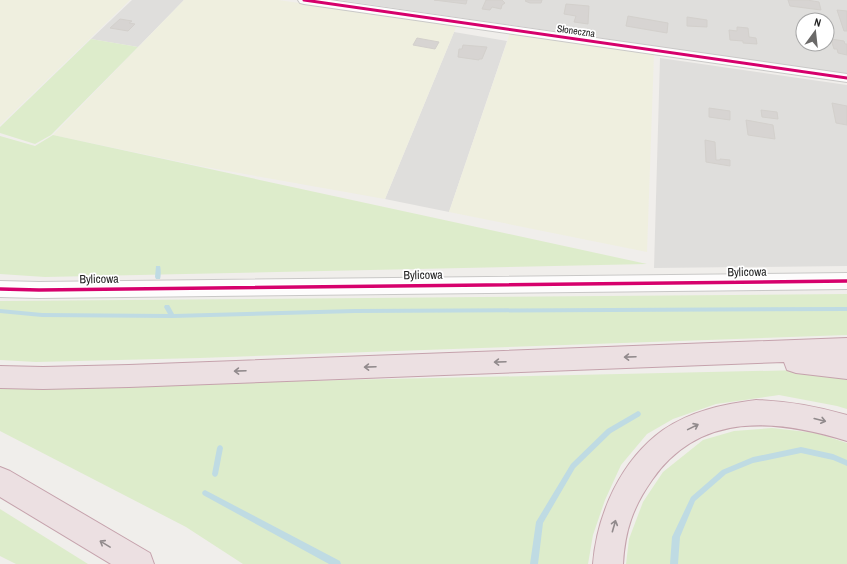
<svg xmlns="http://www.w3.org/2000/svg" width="847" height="564" font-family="'Archivo Narrow',sans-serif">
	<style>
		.residential { fill: #dfdedc; fill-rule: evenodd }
		.farmland { fill: #efefdf }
		.grass { fill: #ddeccb }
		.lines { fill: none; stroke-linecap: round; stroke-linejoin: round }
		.stream { fill: #bfdbe3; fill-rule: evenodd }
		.building { fill: #d7d4d2; stroke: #d3d0cc }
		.minor-casing { stroke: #c9c8c7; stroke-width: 2 }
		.highway-casing { stroke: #c5a2ac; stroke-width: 2 }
		.minor { fill: #fdfcfc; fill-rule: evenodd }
		.highway { fill: #ece0e2; fill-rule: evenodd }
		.cycleway-far1-casing { stroke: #fff; stroke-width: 5 }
		.cycleway-casing { stroke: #fff; stroke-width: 6 }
		.cycleway-far1 { stroke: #d6006c; stroke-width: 3 }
		.cycleway { stroke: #d6006c; stroke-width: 3.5 }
		.oneway { stroke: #918a8c }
		.labels { text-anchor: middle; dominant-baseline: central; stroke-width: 3.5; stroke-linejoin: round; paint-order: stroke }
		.far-street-label { font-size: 10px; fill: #222; stroke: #fff }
		.street-label { font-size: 12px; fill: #222; stroke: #fff }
	</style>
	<rect width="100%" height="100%" fill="#f0eeeb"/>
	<!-- residential -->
	<g class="residential">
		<polygon points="132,0 184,0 138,47 91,39"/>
		<path d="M339,0h508v74zM803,20h24v24h-24z"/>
		<polygon points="454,32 507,41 449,212 385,199"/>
		<polygon points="660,58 847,85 847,266 654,268"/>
	</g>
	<!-- farmland -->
	<g class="farmland">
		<polygon points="0,0 130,0 0,125"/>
		<polygon points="184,0 278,0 457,25 385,199 200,166 53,135"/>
		<polygon points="510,33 654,54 647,252 449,212"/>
	</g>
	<!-- grass -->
	<g class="grass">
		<polygon points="91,39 138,47 51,135 35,144 0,133 0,127"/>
		<polygon points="53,135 647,264 45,277 0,274 0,136 35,146"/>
		<polygon points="847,294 847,335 200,358 36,362 0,360 0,301"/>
		<polygon points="803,370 847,376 847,409 837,406 779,395 716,404 673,419 647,434 621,465 605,500 593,535 588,564 243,564 186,527 0,431 0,389 111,385"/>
		<polygon points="772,428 816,433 847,443 847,564 626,564 629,539 643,502 663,472 703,440 734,431"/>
		<polygon points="0,509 88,564 16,564 0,556"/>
	</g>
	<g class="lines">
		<!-- stream -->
		<g class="stream">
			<path d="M156,266h4c1,3 1,10 0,13h-4l-1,-2z"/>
			<polygon points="165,305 169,305 174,314 355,309 847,307 847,311 355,313 172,318 42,317 0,313 0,309 42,313 168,314 164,307"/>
			<polygon points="638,411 640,412 641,414 640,416 611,433 575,468 543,523 538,564 530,564 536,522 571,464 607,429"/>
			<polygon points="220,445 222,446 223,448 218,474 217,476 215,477 213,476 212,474 217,448 218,446"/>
			<polygon points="801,447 833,454 847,460 847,466 833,460 801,453 753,463 726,474 695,501 680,537 678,564 670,564 672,537 691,497 722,470 753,457"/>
			<polygon points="205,490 340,561 341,564 329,564 203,495 202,493 203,491"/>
		</g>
	</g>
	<!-- building -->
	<g class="building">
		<polygon points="434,0 467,0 466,4"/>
		<polygon points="486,0 502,0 505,3 502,5 501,9 492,7 490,10 482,9"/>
		<polygon points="526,0 542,0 541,3 530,3 525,1"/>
		<polygon points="788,0 807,0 819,2 821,10 790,6"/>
		<polygon points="566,4 589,6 588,24 574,22 576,16 564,14"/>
		<polygon points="837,10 847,11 847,31 844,31"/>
		<polygon points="628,16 668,23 667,33 626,26"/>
		<polygon points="687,17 707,20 707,27 687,26"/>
		<polygon points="120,19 132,21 129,23 135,24 128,31 110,28"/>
		<polygon points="737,27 748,28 749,37 756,38 757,44 743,43 743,41 730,40 729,30 737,31"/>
		<polygon points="417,38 439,42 435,49 413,45"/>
		<polygon points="831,39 844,41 845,44 847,44 847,55 838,53 837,49 834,49"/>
		<polygon points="463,45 487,47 482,59 479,59 479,60 458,57 459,49 462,49"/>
		<polygon points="832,103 847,106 847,125 836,123"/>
		<polygon points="709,108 730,111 730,120 709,117"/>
		<polygon points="761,110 777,112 778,119 762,117"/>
		<polygon points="746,120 773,125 775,139 748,135"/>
		<polygon points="705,140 715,142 716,160 720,160 720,159 730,160 730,166 706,162"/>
	</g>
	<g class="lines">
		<defs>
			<g id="minor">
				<polygon points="298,0 330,0 847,74 847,82 304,4 300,3"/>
				<polygon points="847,273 847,289 39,298 0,297 0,281 39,282"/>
			</g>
			<g id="highway">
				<polygon points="847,338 847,379 796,373 787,370 784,362 129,387 43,389 0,388 0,366 43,367 129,365"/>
				<path d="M756,400c33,1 59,6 91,15v26c-71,-22 -147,-30 -195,39 -19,27 -27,50 -29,84h-30c4,-50 28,-104 70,-134 28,-19 60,-26 93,-30z"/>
				<polygon points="0,467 10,471 150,553 154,564 111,564 0,497"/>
			</g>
		</defs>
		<!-- minor casing -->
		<use href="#minor" class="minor-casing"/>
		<!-- highway casing -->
		<use href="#highway" class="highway-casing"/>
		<!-- minor -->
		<use href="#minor" class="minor"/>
		<!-- highway -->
		<use href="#highway" class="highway"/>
		<defs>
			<polyline id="cycleway-far1" points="304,0 847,78"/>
			<polyline id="cycleway" points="0,289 39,290 847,281"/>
		</defs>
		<!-- cycleway-far1 casing -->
		<use href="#cycleway-far1" class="cycleway-far1-casing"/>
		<!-- cycleway casing -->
		<use href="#cycleway" class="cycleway-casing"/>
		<!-- cycleway-far1 -->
		<use href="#cycleway-far1" class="cycleway-far1"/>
		<!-- cycleway -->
		<use href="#cycleway" class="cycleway"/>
	</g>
	<!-- one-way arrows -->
	<defs><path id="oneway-shaft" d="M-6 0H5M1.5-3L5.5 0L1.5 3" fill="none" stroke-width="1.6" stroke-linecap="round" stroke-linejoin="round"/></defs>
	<g class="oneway">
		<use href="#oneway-shaft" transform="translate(630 357) rotate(178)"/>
		<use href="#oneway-shaft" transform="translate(500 362) rotate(178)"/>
		<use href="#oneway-shaft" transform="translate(370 367) rotate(178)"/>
		<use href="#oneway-shaft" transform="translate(240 371) rotate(178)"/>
		<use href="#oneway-shaft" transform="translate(820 420) rotate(14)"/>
		<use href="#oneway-shaft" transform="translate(693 427) rotate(-26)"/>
		<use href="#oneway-shaft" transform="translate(614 526) rotate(-74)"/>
		<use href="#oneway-shaft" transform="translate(105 544) rotate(-149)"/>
	</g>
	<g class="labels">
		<!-- far-street labels -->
		<g class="far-street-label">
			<text transform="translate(576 31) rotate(8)">Słoneczna</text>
		</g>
		<!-- street labels -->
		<g class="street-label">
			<text transform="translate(747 272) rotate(-1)">Bylicowa</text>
			<text transform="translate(423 275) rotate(-1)">Bylicowa</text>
			<text transform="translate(99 279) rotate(-1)">Bylicowa</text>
		</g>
	</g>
	<!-- north arrow -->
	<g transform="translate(815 32) rotate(15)"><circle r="19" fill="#ffffff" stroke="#a7a7a7"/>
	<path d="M0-3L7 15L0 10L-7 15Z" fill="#6a6968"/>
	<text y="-6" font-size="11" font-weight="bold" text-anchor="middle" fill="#222222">N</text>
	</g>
</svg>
